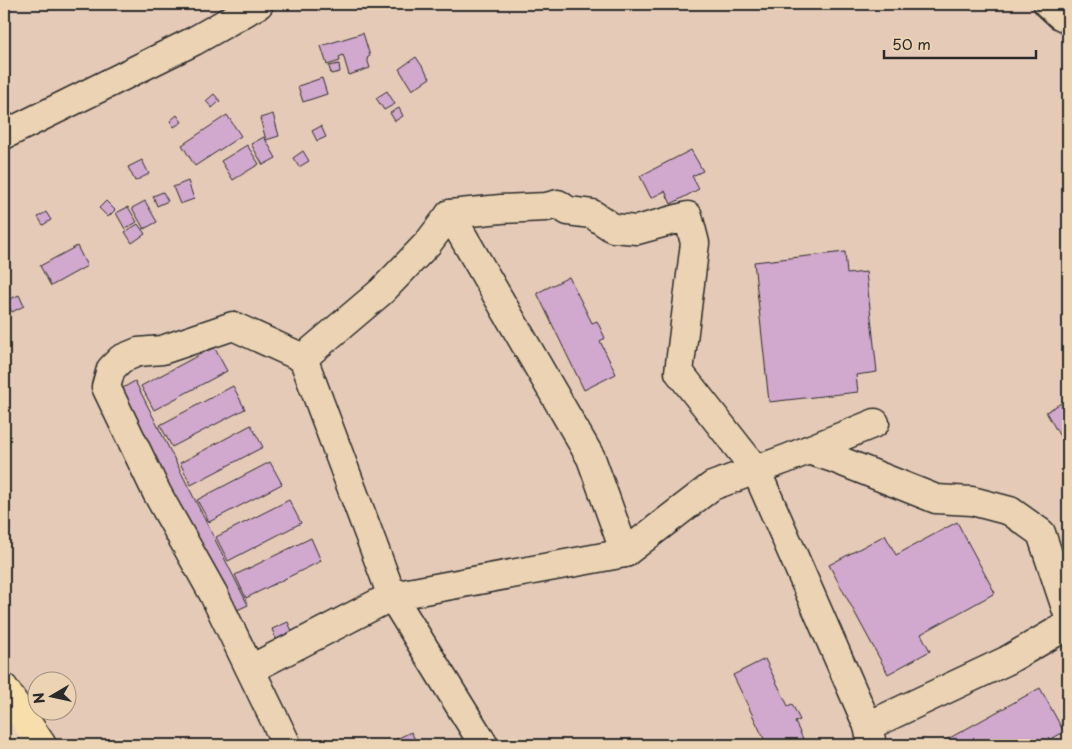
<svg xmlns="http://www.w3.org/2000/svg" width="1072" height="749" font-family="'Playpen Sans',sans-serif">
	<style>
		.building { fill: #d1a8ce; stroke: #2b2b2b }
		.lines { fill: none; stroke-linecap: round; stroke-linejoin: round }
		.minor-casing { stroke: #2b2b2b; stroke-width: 31 }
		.major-casing { stroke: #2b2b2b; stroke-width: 31 }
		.minor { stroke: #ebd3b3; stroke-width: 28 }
		.major { stroke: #f8deab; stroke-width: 28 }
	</style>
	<rect width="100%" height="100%" fill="#e6cab8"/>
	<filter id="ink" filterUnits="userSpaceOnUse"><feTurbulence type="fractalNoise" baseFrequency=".02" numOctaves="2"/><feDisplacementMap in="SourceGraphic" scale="10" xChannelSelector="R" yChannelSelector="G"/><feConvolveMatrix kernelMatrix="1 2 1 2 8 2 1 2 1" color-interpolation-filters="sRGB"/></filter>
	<g filter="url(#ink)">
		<!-- building -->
		<g class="building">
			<polygon points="363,33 370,56 367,58 370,68 349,75 343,55 339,57 340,61 327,65 321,46"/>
			<polygon points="416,57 430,78 412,90 399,69"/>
			<polygon points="339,64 340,72 331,74 329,66"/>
			<polygon points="322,78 327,94 303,102 298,86"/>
			<polygon points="387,91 395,104 384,110 376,98"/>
			<polygon points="214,94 220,101 212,108 206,101"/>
			<polygon points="399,108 403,116 395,121 390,113"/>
			<polygon points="273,114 279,136 266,140 260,118"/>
			<polygon points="177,115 182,122 174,127 170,121"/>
			<polygon points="227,115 241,136 195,166 182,145"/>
			<polygon points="321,126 326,137 317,141 312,131"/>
			<polygon points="264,137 276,158 263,165 251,144"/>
			<polygon points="247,145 259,164 233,180 221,161"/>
			<polygon points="691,150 703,171 692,176 699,189 671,204 665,191 651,198 640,176"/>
			<polygon points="303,151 309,161 299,167 293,158"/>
			<polygon points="142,160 149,174 135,181 128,167"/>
			<polygon points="188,181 194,199 180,204 173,187"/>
			<polygon points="163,192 168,201 157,206 153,196"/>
			<polygon points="106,201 115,210 108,217 99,208"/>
			<polygon points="145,201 157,222 144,229 132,208"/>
			<polygon points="128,207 137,222 125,229 116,213"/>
			<polygon points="46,212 51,220 43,225 38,217"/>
			<polygon points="138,224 145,234 132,243 125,232"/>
			<polygon points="77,246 87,266 51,286 40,266"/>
			<polygon points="845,252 847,274 866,272 877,372 856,375 858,392 769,402 754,262"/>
			<polygon points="569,277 592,323 597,321 605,338 600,341 616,374 584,390 537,293"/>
			<polygon points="19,295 24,306 12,312 6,301"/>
			<polygon points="214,347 227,371 154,410 141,386"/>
			<polygon points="135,381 248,605 233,612 121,389"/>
			<polygon points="233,386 245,409 172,447 160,425"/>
			<polygon points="1068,399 1068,446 1066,447 1046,412"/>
			<polygon points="251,425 263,447 191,485 180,463"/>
			<polygon points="270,462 282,484 209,522 197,500"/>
			<polygon points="289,500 301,523 228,561 216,537"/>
			<polygon points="957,522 995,593 921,634 930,651 888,674 829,565 885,535 896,555"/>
			<polygon points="311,538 321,561 246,598 235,575"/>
			<polygon points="288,622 295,638 278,645 272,629"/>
			<polygon points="765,659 788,706 792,704 800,720 795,722 806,745 767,745 733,675"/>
			<polygon points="1040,688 1064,732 1040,745 937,745"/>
			<polygon points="411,732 418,745 384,745"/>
			<polygon points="1066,740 1068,745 1057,745"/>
		</g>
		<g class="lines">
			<defs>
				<g id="minor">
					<polyline points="1048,4 1060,15 1068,19"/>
					<polyline points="4,135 194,41 259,4"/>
					<polyline points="450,214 591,458 625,553"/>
					<polyline points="303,358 392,596 484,745"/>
					<polyline points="808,450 833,458 936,499 972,501 1010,511 1041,533 1068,614"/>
					<polyline points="251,669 392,596 625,553 712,486 786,459 875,423"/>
					<polyline points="4,737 24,720"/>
					<polyline points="287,745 213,593 157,493 106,387 111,369 121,359 138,352 162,350 233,326 303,358 382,291 428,243 450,214 501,209 546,207 558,204 568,211 592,214 613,228 637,230 688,216 695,243 679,372 756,470 868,726"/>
					<polyline points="872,745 868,726 1006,661 1068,625"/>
				</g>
				<polyline id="major" points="4,688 42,745"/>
			</defs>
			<!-- minor casing -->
			<use href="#minor" class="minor-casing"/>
			<!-- major casing -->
			<use href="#major" class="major-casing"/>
			<!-- minor -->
			<use href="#minor" class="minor"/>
			<!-- major -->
			<use href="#major" class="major"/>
		</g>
	</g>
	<!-- margin -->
	<rect width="1072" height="749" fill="none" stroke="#ebd3b3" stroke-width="20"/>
	<rect x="10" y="10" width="1052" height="729" fill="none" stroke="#2b2b2b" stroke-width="2" filter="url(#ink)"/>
	<!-- north arrow -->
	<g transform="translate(52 696) rotate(261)"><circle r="24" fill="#ebd3b3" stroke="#9e907d"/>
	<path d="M0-4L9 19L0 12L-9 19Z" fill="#2b2b2b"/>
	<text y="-8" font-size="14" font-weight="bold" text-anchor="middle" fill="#2b2b2b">N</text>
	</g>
	<!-- scale -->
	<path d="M884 50v8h152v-8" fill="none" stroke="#2b2b2b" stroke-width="2.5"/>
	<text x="892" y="50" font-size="15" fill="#2b2b2b" stroke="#ebd3b3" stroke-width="4" paint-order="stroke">50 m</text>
</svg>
